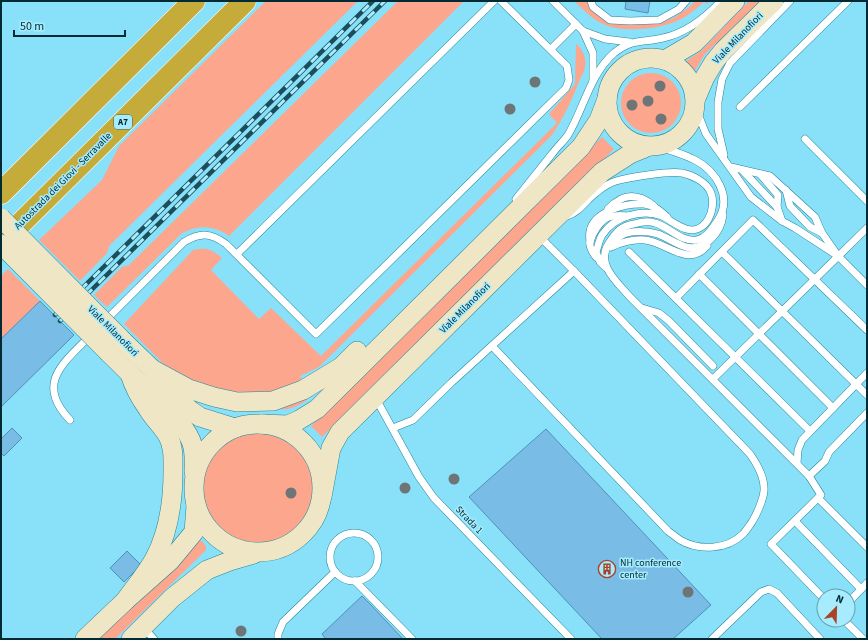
<svg xmlns="http://www.w3.org/2000/svg" width="868" height="640" font-family="'Source Sans 3',sans-serif">
	<style>
		.green { fill: #fda68e }
		.building { fill: #79bde7; stroke: #4d91b9 }
		.lines { fill: none; stroke-linecap: round; stroke-linejoin: round }
		.lane-casing { stroke: #24859b; stroke-width: 8 }
		.secondary-casing { stroke: #24859b; stroke-width: 20 }
		.highway-casing { stroke: #fff; stroke-width: 23 }
		.lane { stroke: #fff; stroke-width: 7 }
		.secondary { stroke: #eee6c4; stroke-width: 19 }
		.highway { stroke: #c5ab39; stroke-width: 22 }
		.rail-casing { stroke: #1b4e5a; stroke-width: 4.5 }
		.rail { stroke: #a7ecfe; stroke-width: 3; stroke-dasharray: 9; stroke-linecap: butt }
		.secondary-bridge-casing { stroke: #24859b; stroke-width: 20; stroke-linecap: butt }
		.secondary-bridge { stroke: #eee6c4; stroke-width: 19 }
		.tree { fill: #6e7577 }
		.labels { text-anchor: middle; dominant-baseline: central; stroke-width: 3; stroke-linejoin: round; paint-order: stroke }
		.shield { fill: #a7ecfe; stroke: #336470; stroke-width: 1 }
		.shield-label { font-size: 9px; font-weight: bold; fill: #012a33 }
		.street-label { font-size: 10px; fill: #012a33; stroke: #a7ecfe }
		.poi-label { font-size: 10px; fill: #012a33; stroke: #a7ecfe; text-anchor: start }
	</style>
	<rect width="100%" height="100%" fill="#88e1f8"/>
	<!-- green -->
	<g class="green">
		<polygon points="266,1 358,1 109,246 107,253 80,281 39,240 102,180 119,146"/>
		<path d="M398,1h66l-235,235c-16,-11 -30,-11 -47,-3l-75,74 -13,-12 28,-28 7,-2z"/>
		<path d="M574,1h13l2,6 21,15h51l12,-4 15,-10 7,-7h15l-3,3 -3,-2c-6,5 -13,11 -19,15 -20,12 -61,17 -82,7 -11,-5 -20,-15 -29,-23z"/>
		<polygon points="749,1 760,1 705,54 694,72 685,62 702,50"/>
		<path d="M576,44c6,4 11,15 9,22 0,6 -5,12 -7,18 -7,18 -15,35 -26,51l-233,232 -19,9 12,20c-7,6 -15,11 -24,13 -12,1 -24,-3 -35,-3 -23,0 -29,8 -52,-4l-77,-78 69,-74c14,-3 18,-1 29,8l-11,12 48,49 12,-11 50,48 236,-233 -8,-9 26,-30z"/>
		<circle cx="651" cy="103" r="30"/>
		<polygon points="602,137 614,149 322,437 311,426"/>
		<polygon points="8,269 40,301 1,339 1,276"/>
		<circle cx="258" cy="489" r="56"/>
		<polygon points="197,540 202,541 206,546 206,550 115,639 96,639"/>
	</g>
	<!-- building -->
	<g class="building">
		<polygon points="626,1 650,1 648,13 625,9"/>
		<polygon points="40,301 74,335 1,407 1,339"/>
		<polygon points="12,428 22,438 4,456 1,453 1,439"/>
		<polygon points="546,429 711,605 673,639 602,639 469,497"/>
		<polygon points="127,551 141,565 124,582 110,568"/>
		<polygon points="362,596 371,605 403,639 326,639 322,634"/>
	</g>
	<g class="lines">
		<defs>
			<g id="lane">
				<polyline points="553,1 583,31 605,39 629,42"/>
				<polyline points="591,1 593,7 610,20 630,21 659,20 679,9 686,1"/>
				<polyline points="583,31 593,53 593,80"/>
				<polyline points="551,49 576,24"/>
				<polyline points="740,107 848,1"/>
				<polyline points="696,109 706,134 751,197 782,221 795,228 838,256 867,285"/>
				<polyline points="805,139 867,201"/>
				<path d="M658,147c12,3 25,7 37,13 21,11 38,37 23,60 -5,7 -11,18 -21,20 -17,2 -27,-13 -42,-17 -6,-2 -14,-1 -21,1 -13,2 -18,8 -25,19 -14,21 8,39 21,54l179,179 12,19 -50,49 53,55"/>
				<polyline points="724,155 718,129 718,102 722,79 730,63 790,1"/>
				<polyline points="731,167 770,176 815,217 822,233 836,253"/>
				<polyline points="743,171 777,207"/>
				<polyline points="760,174 778,195 777,207 782,221"/>
				<polyline points="786,190 790,206 810,227 822,233"/>
				<path d="M516,199c12,-15 24,-30 36,-45 5,-7 12,-13 16,-19 16,-27 22,-61 46,-82 19,-15 28,-10 49,-15 23,-5 43,-21 58,-37"/>
				<path d="M608,209c14,-15 29,-17 46,-3"/>
				<path d="M567,216c13,-4 19,-16 30,-24 5,-4 12,-9 19,-11 14,-4 52,-10 66,-8 10,2 25,9 29,20 6,16 -5,42 -25,36 -9,-3 -16,-9 -24,-13 -21,-8 -48,1 -60,19 -3,5 -4,12 -6,17l4,10 5,5"/>
				<path d="M590,243c0,-3 -1,-8 0,-12 4,-20 36,-28 54,-27 10,1 16,7 23,13"/>
				<path d="M612,243c3,-3 6,-6 10,-8 9,-5 26,-4 36,-1 10,4 18,10 28,13 19,5 35,-15 37,-32"/>
				<path d="M611,247c11,-5 23,-8 34,-7 21,2 43,28 62,6"/>
				<polyline points="629,252 810,431"/>
				<polyline points="722,252 867,395"/>
				<polyline points="237,254 494,1"/>
				<path d="M596,257c-3,-4 -7,-10 -6,-15 2,-8 10,-22 19,-25 6,-2 12,-2 19,-1"/>
				<polyline points="699,274 833,408"/>
				<polyline points="676,298 753,220 867,330"/>
				<polyline points="642,308 659,313 669,321 713,366"/>
				<path d="M104,322l80,-80c17,-10 27,-9 42,2l90,90 250,-246 3,-8 -2,-14 -66,-65"/>
				<path d="M492,346l176,185c4,3 8,6 12,9 19,11 47,10 63,-6 3,-3 6,-8 9,-12 5,-8 11,-22 12,-31 1,-13 -7,-27 -14,-37l-176,-183"/>
				<polyline points="713,379 867,228"/>
				<polyline points="375,397 419,477 434,498 571,639"/>
				<path d="M70,420c-35,-36 -7,-57 20,-84"/>
				<polyline points="393,428 413,420 452,382 574,271 538,235"/>
				<polyline points="797,463 798,450 802,440 867,373"/>
				<polyline points="809,476 825,461 829,452 867,413"/>
				<polyline points="818,498 867,547"/>
				<polyline points="795,521 861,589"/>
				<circle cx="354" cy="557" r="24"/>
				<polyline points="355,581 412,639"/>
				<polyline points="848,603 867,583"/>
				<polyline points="844,620 863,639"/>
				<polyline points="143,627 154,639"/>
				<polyline points="278,639 278,634 283,622 335,572"/>
				<polyline points="712,639 761,592 769,589 777,593 820,639"/>
			</g>
			<g id="secondary">
				<circle cx="651" cy="102" r="44"/>
				<polyline points="665,60 694,43 735,1"/>
				<polyline points="696,98 705,77 714,62 723,51 774,1"/>
				<polyline points="122,340 152,369 169,390 191,411 200,417 235,428"/>
				<path d="M109,353l71,70c14,18 15,26 14,49"/>
				<polyline points="152,369 189,389 214,397 237,402 273,401 303,390 341,367 357,351"/>
				<circle cx="258" cy="488" r="64"/>
				<polyline points="261,424 288,425 299,420 317,409 581,147 599,120 607,99"/>
				<polyline points="322,497 331,448 340,432 602,172 630,154 647,147"/>
				<path d="M125,601c10,-14 22,-28 30,-43 14,-27 18,-56 18,-86 0,-13 1,-24 -5,-36 -6,-10 -14,-17 -20,-27 -8,-11 -14,-22 -18,-35"/>
				<polyline points="85,639 125,601 170,561 194,532 196,506"/>
				<polyline points="131,639 172,598 207,570 230,561 254,554"/>
			</g>
			<g id="highway">
				<polyline points="1,193 194,1"/>
				<polyline points="1,243 245,1"/>
			</g>
		</defs>
		<!-- lane casing -->
		<use href="#lane" class="lane-casing"/>
		<!-- secondary casing -->
		<use href="#secondary" class="secondary-casing"/>
		<!-- highway casing -->
		<use href="#highway" class="highway-casing"/>
		<!-- lane -->
		<use href="#lane" class="lane"/>
		<!-- secondary -->
		<use href="#secondary" class="secondary"/>
		<!-- highway -->
		<use href="#highway" class="highway"/>
		<defs>
			<g id="rail">
				<polyline points="55,315 373,1"/>
				<polyline points="60,321 385,1"/>
			</g>
		</defs>
		<!-- rail casing -->
		<use href="#rail" class="rail-casing"/>
		<!-- rail -->
		<use href="#rail" class="rail"/>
		<defs>
			<g id="secondary-bridge">
				<polyline points="1,218 122,340"/>
				<polyline points="1,244 109,353"/>
			</g>
		</defs>
		<!-- secondary-bridge casing -->
		<use href="#secondary-bridge" class="secondary-bridge-casing"/>
		<!-- secondary-bridge -->
		<use href="#secondary-bridge" class="secondary-bridge"/>
	</g>
	<!-- trees -->
	<g class="tree">
		<circle cx="535" cy="82" r="5.5"/>
		<circle cx="660" cy="86" r="5.5"/>
		<circle cx="648" cy="101" r="5.5"/>
		<circle cx="632" cy="105" r="5.5"/>
		<circle cx="510" cy="109" r="5.5"/>
		<circle cx="661" cy="119" r="5.5"/>
		<circle cx="454" cy="479" r="5.5"/>
		<circle cx="405" cy="488" r="5.5"/>
		<circle cx="291" cy="493" r="5.5"/>
		<circle cx="688" cy="592" r="5.5"/>
		<circle cx="241" cy="631" r="5.5"/>
	</g>
	<!-- icons -->
	<defs>
		<symbol id="building-ring" viewBox="-11 -11 22 22"><circle r="9.5" fill="#a7ecfe" stroke="#aa4225" stroke-width="1.5"/><path d="M-4-6H4V6H1V3H-1V6H-4ZM-2.5-4.3h1.7v1.8h-1.7ZM.8-4.3h1.7v1.8H.8ZM-2.5-1h1.7V.8h-1.7ZM.8-1h1.7V.8H.8Z" fill="#aa4225"/></symbol>
	</defs>
	<g fill-rule="evenodd">
		<use href="#building-ring" x="597" y="559" width="20" height="20"/>
	</g>
	<g class="labels">
		<!-- shield labels -->
		<rect class="shield" x="114" y="115" width="18" height="14" rx="3"/>
		<g class="shield-label">
			<text x="123" y="122">A7</text>
		</g>
		<!-- street labels -->
		<g class="street-label">
			<text transform="translate(738 38) rotate(-46)">Viale Milanofiori</text>
			<text transform="translate(63 181) rotate(-45)">Autostrada dei Giovi - Serravalle</text>
			<text transform="translate(465 308) rotate(-45)">Viale Milanofiori</text>
			<text transform="translate(113 331) rotate(45)">Viale Milanofiori</text>
			<text transform="translate(469 520) rotate(46)">Strada 1</text>
		</g>
		<!-- poi labels -->
		<g class="poi-label">
			<text x="620" y="563">NH conference<tspan x="620" dy="12">center</tspan></text>
		</g>
	</g>
	<!-- border -->
	<rect width="868" height="640" fill="none" stroke="#012a33" stroke-width="4"/>
	<!-- north arrow -->
	<g transform="translate(836 608) rotate(23)"><circle r="19" fill="#a7ecfe" stroke="#659ead"/>
	<path d="M0-3L7 15L0 10L-7 15Z" fill="#aa4225"/>
	<text y="-6" font-size="11" font-weight="bold" text-anchor="middle" fill="#012a33">N</text>
	</g>
	<!-- scale -->
	<path d="M14 30v6h111v-6" fill="none" stroke="#012a33" stroke-width="2"/>
	<text x="20" y="30" font-size="12" fill="#012a33" stroke="#a7ecfe" stroke-width="3" paint-order="stroke">50 m</text>
</svg>
